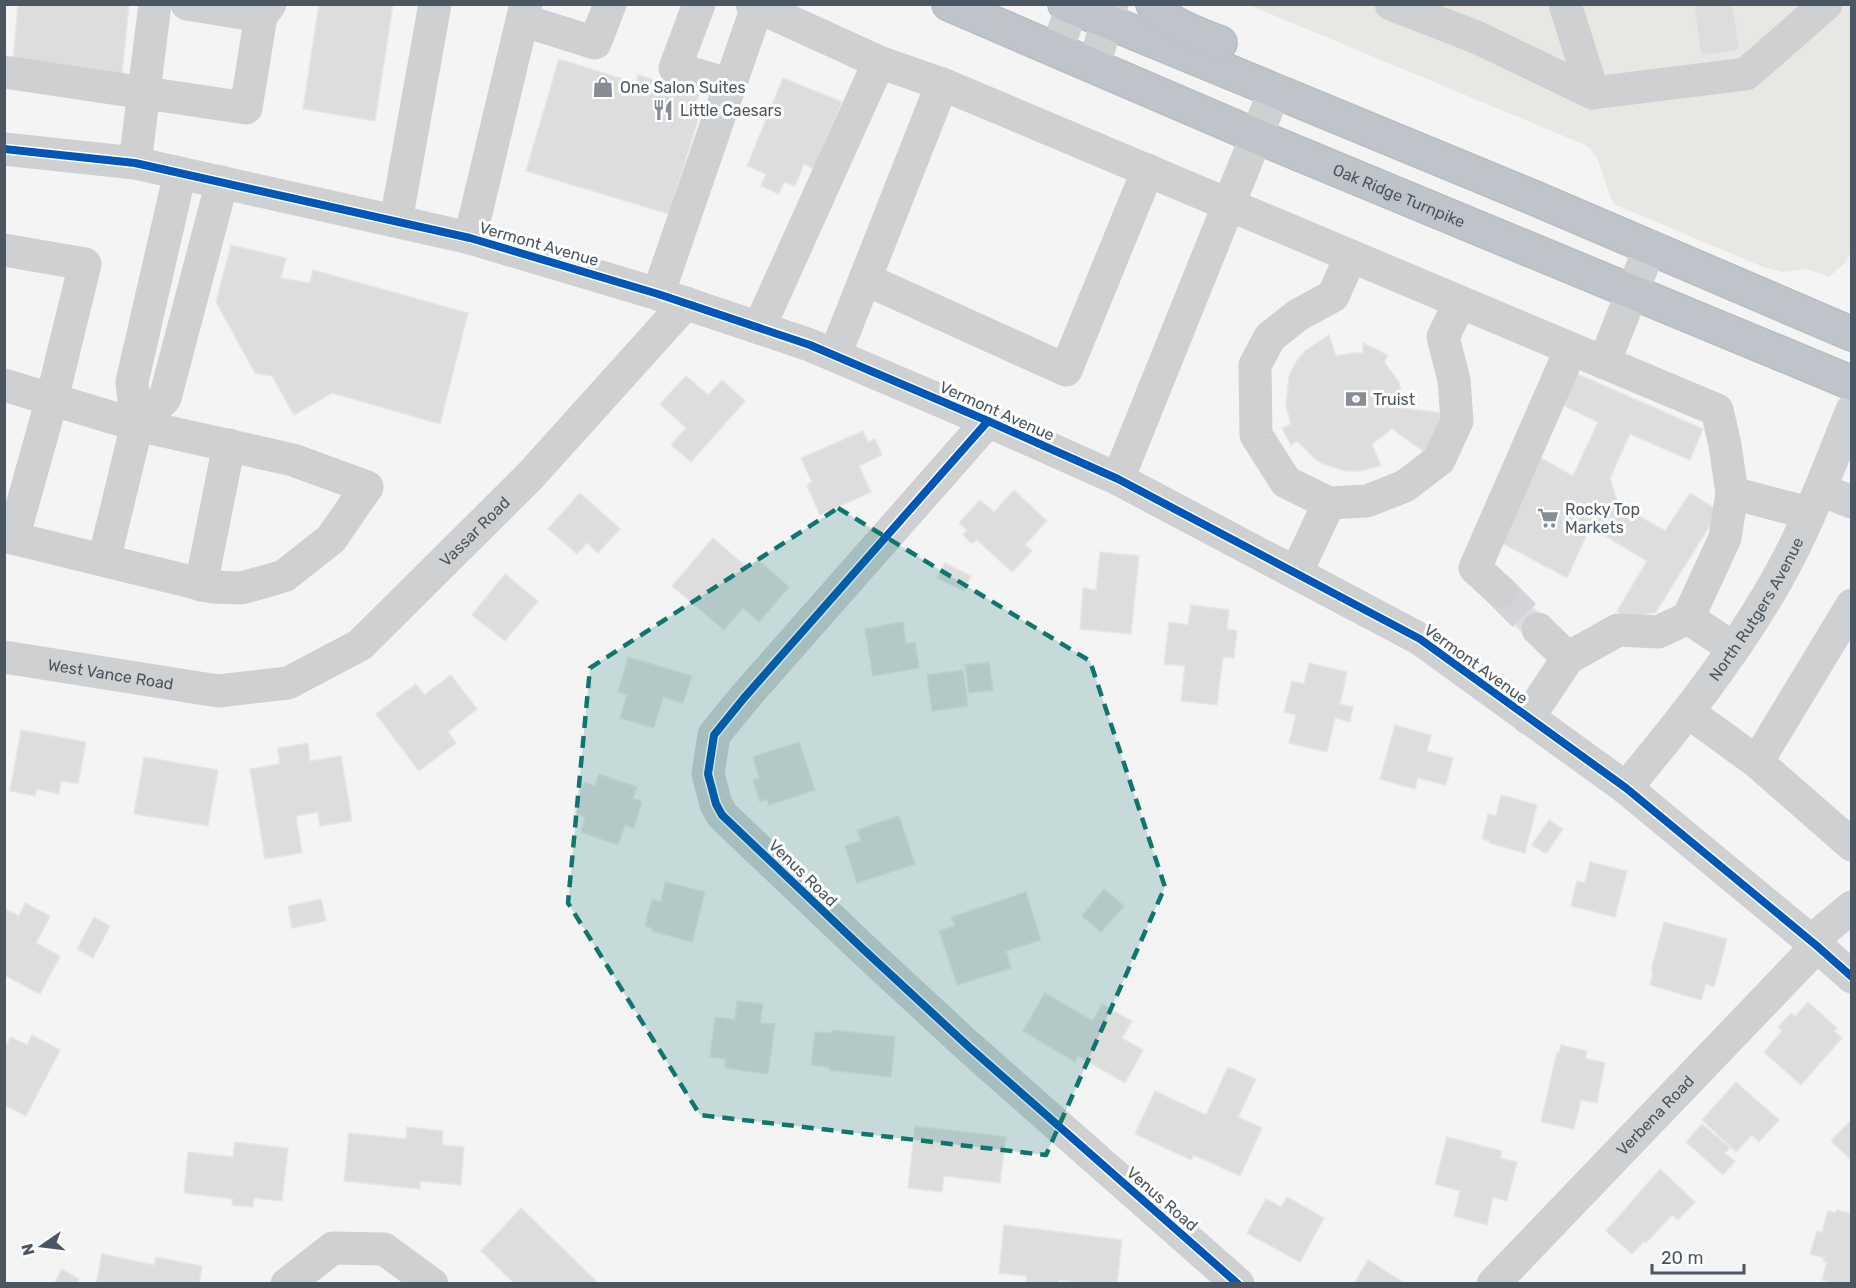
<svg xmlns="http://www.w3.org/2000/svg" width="1856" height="1288" font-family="Rubik,sans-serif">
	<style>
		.commercial { fill: #e8e7e3 }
		.building { fill: #ddddde; stroke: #e5e6e7; stroke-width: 1.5 }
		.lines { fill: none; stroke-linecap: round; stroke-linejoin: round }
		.minor-tunnel { stroke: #d2d4d7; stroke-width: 33; stroke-dasharray: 33 16; stroke-linecap: butt }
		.highway-casing { stroke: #b9bec3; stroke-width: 36 }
		.minor { stroke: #ced0d2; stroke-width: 33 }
		.highway { stroke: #bec4c9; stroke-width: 33 }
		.cycleway-casing { stroke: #fff; stroke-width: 11 }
		.cycleway { stroke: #0057b8; stroke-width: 8 }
		.marked { fill: #0f766e; fill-opacity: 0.2; stroke: #0f766e; stroke-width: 4.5; stroke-dasharray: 12 8; stroke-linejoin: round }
		.labels { text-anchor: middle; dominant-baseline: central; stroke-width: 6; stroke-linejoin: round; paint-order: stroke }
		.poi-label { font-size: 16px; fill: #4a5661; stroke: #fff; text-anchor: start }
		.street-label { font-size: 16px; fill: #4a5661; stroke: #fff }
	</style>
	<rect width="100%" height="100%" fill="#f4f4f4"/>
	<!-- commercial -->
	<polygon class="commercial" points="1249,5 1851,5 1851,251 1847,261 1829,277 1807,269 1783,272 1763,267 1616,205 1611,199 1598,160 1590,148 1583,144"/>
	<!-- building -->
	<g class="building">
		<polygon points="18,4 129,4 122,74 13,63"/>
		<polygon points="319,4 393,4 375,121 303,109"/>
		<polygon points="1694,4 1733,4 1739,47 1736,51 1704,55 1700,52"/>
		<polygon points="559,59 636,83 638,75 699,94 697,101 703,103 669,214 526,171"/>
		<polygon points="783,78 842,102 814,169 804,164 795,186 784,182 779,194 761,186 766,174 747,166"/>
		<polygon points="231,245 286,258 281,278 310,283 313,270 468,313 440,424 332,393 294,415 272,376 255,373 216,302"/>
		<polygon points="1329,335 1336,356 1352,353 1363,353 1363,343 1388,355 1384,362 1399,382 1402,396 1401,408 1444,413 1426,453 1392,429 1372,444 1381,466 1359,471 1346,471 1323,464 1313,457 1297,441 1291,445 1282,428 1291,424 1286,405 1289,376 1296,362 1305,351"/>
		<polygon points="1566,369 1703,429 1690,460 1630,434 1610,478 1618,504 1665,531 1690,493 1719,511 1656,612 1628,619 1617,611 1647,561 1590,527 1567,578 1500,542 1541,458 1573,476 1598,422 1552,400"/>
		<polygon points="686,376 708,395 722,380 745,401 691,462 671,445 686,428 660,404"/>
		<polygon points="863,431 868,442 875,439 882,455 859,466 871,492 820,515 807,485 812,482 801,458"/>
		<polygon points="1014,490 1047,521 1025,545 1032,551 1012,572 977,540 972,544 963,535 967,530 959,523 980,500 994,512"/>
		<polygon points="580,493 620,529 598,553 587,543 577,554 548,529"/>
		<polygon points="713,538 749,569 758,560 789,587 759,622 743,608 724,630 672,586"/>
		<polygon points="1100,552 1139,556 1131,634 1080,629 1083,588 1096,590"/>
		<polygon points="945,563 971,576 964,591 937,578"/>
		<polygon points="505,574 538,601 505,641 472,615"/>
		<polygon points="1509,583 1546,621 1528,638 1491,601"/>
		<polygon points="1191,605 1229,610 1227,629 1237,631 1234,658 1223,657 1217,705 1181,701 1185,666 1164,664 1169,622 1188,625"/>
		<polygon points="903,622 906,644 915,642 919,668 873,676 865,629"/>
		<polygon points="628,657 692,676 683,703 663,697 654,728 620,718 627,695 618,692"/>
		<polygon points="989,662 993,690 969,693 965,665"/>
		<polygon points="1309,663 1347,672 1340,704 1353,707 1350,722 1335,718 1327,752 1289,743 1296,715 1284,712 1292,681 1304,684"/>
		<polygon points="963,670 968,706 932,711 927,675"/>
		<polygon points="451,675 477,709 448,732 456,743 419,771 376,714 416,684 424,695"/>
		<polygon points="1395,725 1431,735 1427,751 1453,758 1446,785 1418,778 1415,789 1380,779"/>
		<polygon points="21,730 86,742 78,784 61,781 59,794 37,789 35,796 10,791"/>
		<polygon points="799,742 815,790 769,805 767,799 760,802 753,780 759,778 753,757"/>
		<polygon points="308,743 310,761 341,756 352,821 320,826 318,812 296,816 302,853 265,859 250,769 280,764 278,748"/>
		<polygon points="144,757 218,770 208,826 134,814"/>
		<polygon points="599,774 637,787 633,798 642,802 634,828 625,825 618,845 581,832 585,817 574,813 584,782 595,786"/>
		<polygon points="1501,795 1537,805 1525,853 1489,843 1490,841 1482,839 1488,814 1496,816"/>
		<polygon points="899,816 915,864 857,883 845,846 861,841 857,830"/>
		<polygon points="1549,820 1563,829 1546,854 1532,845"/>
		<polygon points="1590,862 1627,871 1615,917 1571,906 1577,881 1585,883"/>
		<polygon points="665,882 705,892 692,942 652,931 652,928 645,926 652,899 661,902"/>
		<polygon points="1104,889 1124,906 1101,932 1082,916"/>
		<polygon points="1026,892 1041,940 1006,951 1011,968 957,985 939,931 955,926 951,917"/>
		<polygon points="321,899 326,921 292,928 288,906"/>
		<polygon points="25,903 50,916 36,943 60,956 40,994 4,975 4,908 19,916"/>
		<polygon points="94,917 110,926 93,958 77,949"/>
		<polygon points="1664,922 1727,939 1714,987 1706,984 1701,1000 1650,985 1653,971 1651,971"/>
		<polygon points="1045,993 1093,1021 1102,1004 1132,1021 1122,1038 1143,1050 1125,1083 1078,1056 1075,1062 1023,1031"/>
		<polygon points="737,1001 763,1004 760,1023 775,1024 768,1074 725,1068 725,1059 710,1057 715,1017 735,1020"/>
		<polygon points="1808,1002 1837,1028 1834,1031 1842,1038 1801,1085 1764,1052 1782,1031 1778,1027 1791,1013 1795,1016"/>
		<polygon points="833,1030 895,1037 891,1077 829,1070 829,1067 811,1065 815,1032 833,1033"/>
		<polygon points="32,1035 60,1050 26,1116 4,1105 4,1049 11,1037 27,1045"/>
		<polygon points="1561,1045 1587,1051 1585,1058 1605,1063 1597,1103 1581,1100 1574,1129 1541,1122 1557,1052 1559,1053"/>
		<polygon points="1228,1067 1256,1079 1238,1117 1262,1128 1240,1176 1194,1155 1191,1160 1135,1134 1155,1091 1206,1115"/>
		<polygon points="1736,1082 1779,1120 1759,1142 1752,1135 1736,1152 1702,1120"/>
		<polygon points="1849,1122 1852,1124 1852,1161 1831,1141"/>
		<polygon points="1702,1124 1730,1148 1725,1153 1735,1161 1723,1175 1686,1142"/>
		<polygon points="915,1126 1006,1137 1000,1183 944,1176 942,1192 908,1188"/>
		<polygon points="407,1127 443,1131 442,1145 464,1147 461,1185 420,1181 420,1189 344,1181 349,1133 406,1139"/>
		<polygon points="1447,1137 1502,1151 1500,1158 1517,1162 1507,1201 1493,1197 1487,1225 1454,1216 1460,1191 1435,1184"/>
		<polygon points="235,1142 288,1148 282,1201 254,1198 253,1207 232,1205 233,1199 184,1193 188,1152 233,1157"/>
		<polygon points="1660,1169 1695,1202 1678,1220 1672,1215 1646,1243 1644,1241 1632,1254 1606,1231"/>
		<polygon points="1287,1197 1324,1218 1300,1262 1247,1233 1266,1199 1281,1207"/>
		<polygon points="521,1208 597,1282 595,1284 515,1284 481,1251"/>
		<polygon points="1837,1210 1852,1214 1852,1284 1834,1284 1822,1280 1827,1262 1823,1261 1825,1258 1810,1254 1817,1231 1822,1232 1828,1211 1836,1213"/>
		<polygon points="1004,1225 1122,1240 1117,1284 1088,1284 1059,1280 1058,1284 1026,1284 1026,1276 999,1273"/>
		<polygon points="102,1254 154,1265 156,1257 202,1266 199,1284 96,1284"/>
		<polygon points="1368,1260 1406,1284 1354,1284"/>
		<polygon points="62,1269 79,1279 76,1284 54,1284"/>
	</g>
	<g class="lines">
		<!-- minor-tunnel -->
		<polyline class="minor-tunnel" points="1501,592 1538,629"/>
		<defs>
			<g id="highway">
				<path id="s4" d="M949,4l307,132 596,247"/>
				<polyline points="1065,4 1532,197 1852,334"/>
				<path d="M1153,4c14,21 45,30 67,39"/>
			</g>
		</defs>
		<!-- highway casing -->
		<use href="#highway" class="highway-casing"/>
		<!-- minor -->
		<g class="minor">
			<polyline points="187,4 261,16"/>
			<polyline points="699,4 675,68 730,85"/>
			<polyline points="752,4 879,62 942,84 1717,410 1725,445 1732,493 1725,538 1688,618 1658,632 1618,630 1568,658 1528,718"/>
			<polyline points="1391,4 1476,37 1593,93 1746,74 1826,4"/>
			<polyline points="1565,4 1593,93"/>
			<polyline points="522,20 595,43 610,4"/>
			<polyline points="1057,50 1073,4"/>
			<polyline points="1094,66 1112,4"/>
			<polyline points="4,72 246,108 261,16 270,4"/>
			<polyline points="4,149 135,163 470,238 658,294 810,345 988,421 1118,479 1420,639 1626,788 1817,946 1852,977"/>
			<polyline points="135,163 155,4"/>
			<polyline points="396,221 435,4"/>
			<polyline points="470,238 526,4"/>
			<polyline points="4,250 85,264 52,399 13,538"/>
			<polyline points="1351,256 1333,296 1298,315 1270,337 1255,365 1256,435 1286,482 1329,503 1367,501 1405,486 1439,460 1457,421 1454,380 1443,337 1460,302"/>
			<polyline points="865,279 1066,370 1148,170"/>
			<polyline points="658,294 757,7"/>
			<polyline points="759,328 879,62"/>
			<polyline points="835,355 942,84"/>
			<polyline points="1604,363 1650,247"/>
			<polyline points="4,385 137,425 293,460 367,487 331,539 284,576 242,588 212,587 4,536"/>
			<polyline points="988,421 744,698 714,735 708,774 716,804 722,815 863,949 969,1047 1238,1284"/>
			<polyline points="137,425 165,398 222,182"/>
			<polyline points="1118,479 1275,90"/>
			<polyline points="1821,490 1852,502"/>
			<polyline points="1732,493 1809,513"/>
			<polyline points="104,560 137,425 132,382 180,173"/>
			<polyline points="1296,573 1329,503"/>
			<polyline points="201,585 229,445"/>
			<polyline points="1501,592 1475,568 1571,349"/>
			<polyline points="1688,618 1733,648"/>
			<polyline points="1538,629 1568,658"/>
			<path id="s1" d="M4,657l214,34 70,-8 72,-38 171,-170 155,-172"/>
			<polyline points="1688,712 1757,762 1852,845"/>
			<polyline points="1757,762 1852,605"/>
			<path id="s2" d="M1626,788c53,-64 106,-130 148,-203 32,-55 54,-116 78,-175"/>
			<polyline points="1811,941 1852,907"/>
			<polyline points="287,1284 333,1248 384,1249 432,1284"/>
			<path id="s3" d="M1493,1284l324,-338"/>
		</g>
		<!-- highway -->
		<use href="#highway" class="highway"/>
		<defs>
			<g id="cycleway">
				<polyline points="4,149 135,163 470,238 658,294 810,345 988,421 1118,479 1420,639 1626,788 1817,946 1852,977"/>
				<polyline points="988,421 744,698 714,735 708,774 716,804 722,815 863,949 969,1047 1238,1284"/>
			</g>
		</defs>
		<!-- cycleway casing -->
		<use href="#cycleway" class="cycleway-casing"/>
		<!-- cycleway -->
		<use href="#cycleway" class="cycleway"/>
	</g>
	<!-- marked area -->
	<path class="marked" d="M838,508l252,153 75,226 -119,268 -346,-40 -132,-212 22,-235z"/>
	<!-- icons -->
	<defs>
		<symbol id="shop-bare" viewBox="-9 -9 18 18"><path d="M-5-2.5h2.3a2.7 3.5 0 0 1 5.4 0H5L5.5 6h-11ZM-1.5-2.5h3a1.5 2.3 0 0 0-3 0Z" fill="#868d94" stroke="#fff" stroke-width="2.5" paint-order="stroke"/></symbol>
		<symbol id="restaurant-bare" viewBox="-9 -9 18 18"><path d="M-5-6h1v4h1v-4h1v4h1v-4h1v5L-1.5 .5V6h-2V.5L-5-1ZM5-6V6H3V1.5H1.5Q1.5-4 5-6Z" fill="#868d94" stroke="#fff" stroke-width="2.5" paint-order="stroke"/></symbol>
		<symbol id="bank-bare" viewBox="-9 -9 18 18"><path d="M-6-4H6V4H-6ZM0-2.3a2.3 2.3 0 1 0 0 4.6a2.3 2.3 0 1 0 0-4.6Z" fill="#868d94" stroke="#fff" stroke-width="2.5" paint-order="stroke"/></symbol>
		<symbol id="supermarket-bare" viewBox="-9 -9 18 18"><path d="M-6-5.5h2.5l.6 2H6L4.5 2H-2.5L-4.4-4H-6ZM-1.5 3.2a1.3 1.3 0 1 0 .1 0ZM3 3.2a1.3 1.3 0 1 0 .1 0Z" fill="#868d94" stroke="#fff" stroke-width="2.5" paint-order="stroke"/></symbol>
	</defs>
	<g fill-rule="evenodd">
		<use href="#shop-bare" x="588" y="72" width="30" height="30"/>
		<use href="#restaurant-bare" x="648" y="95" width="30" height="30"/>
		<use href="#bank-bare" x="1341" y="384" width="30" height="30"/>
		<use href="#supermarket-bare" x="1533" y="503" width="30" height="30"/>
	</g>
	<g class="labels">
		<!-- poi labels -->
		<g class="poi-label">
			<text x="620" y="87">One Salon Suites</text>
			<text x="680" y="110">Little Caesars</text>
			<text x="1373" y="399">Truist</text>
			<text x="1565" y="509">Rocky Top<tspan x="1565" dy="18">Markets</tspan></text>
		</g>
		<!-- street labels -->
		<g class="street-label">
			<text stroke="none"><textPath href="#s4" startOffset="489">Oak Ridge Turnpike</textPath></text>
			<text transform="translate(539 244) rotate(16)">Vermont Avenue</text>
			<text transform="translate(997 411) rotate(24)">Vermont Avenue</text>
			<text stroke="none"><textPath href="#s1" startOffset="530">Vassar Road</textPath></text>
			<text stroke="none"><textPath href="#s2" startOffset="222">North Rutgers Avenue</textPath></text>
			<text transform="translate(1476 664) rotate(36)">Vermont Avenue</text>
			<text stroke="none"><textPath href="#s1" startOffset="108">West Vance Road</textPath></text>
			<text transform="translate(803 873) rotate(44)">Venus Road</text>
			<text stroke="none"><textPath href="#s3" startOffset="234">Verbena Road</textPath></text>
			<text transform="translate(1162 1199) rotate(41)">Venus Road</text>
		</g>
	</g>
	<!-- border -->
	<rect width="1856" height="1288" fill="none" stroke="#4a5661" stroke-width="12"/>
	<!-- north arrow -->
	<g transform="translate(42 1246) rotate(256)" stroke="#ffffff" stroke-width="4.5" paint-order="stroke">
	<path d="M0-4.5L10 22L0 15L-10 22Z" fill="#4a5661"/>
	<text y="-9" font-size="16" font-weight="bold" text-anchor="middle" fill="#4a5661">N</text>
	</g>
	<!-- scale -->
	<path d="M1652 1264v9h92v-9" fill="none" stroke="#4a5661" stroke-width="3"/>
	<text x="1661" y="1264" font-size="18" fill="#4a5661" stroke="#ffffff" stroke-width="4.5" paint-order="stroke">20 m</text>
</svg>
